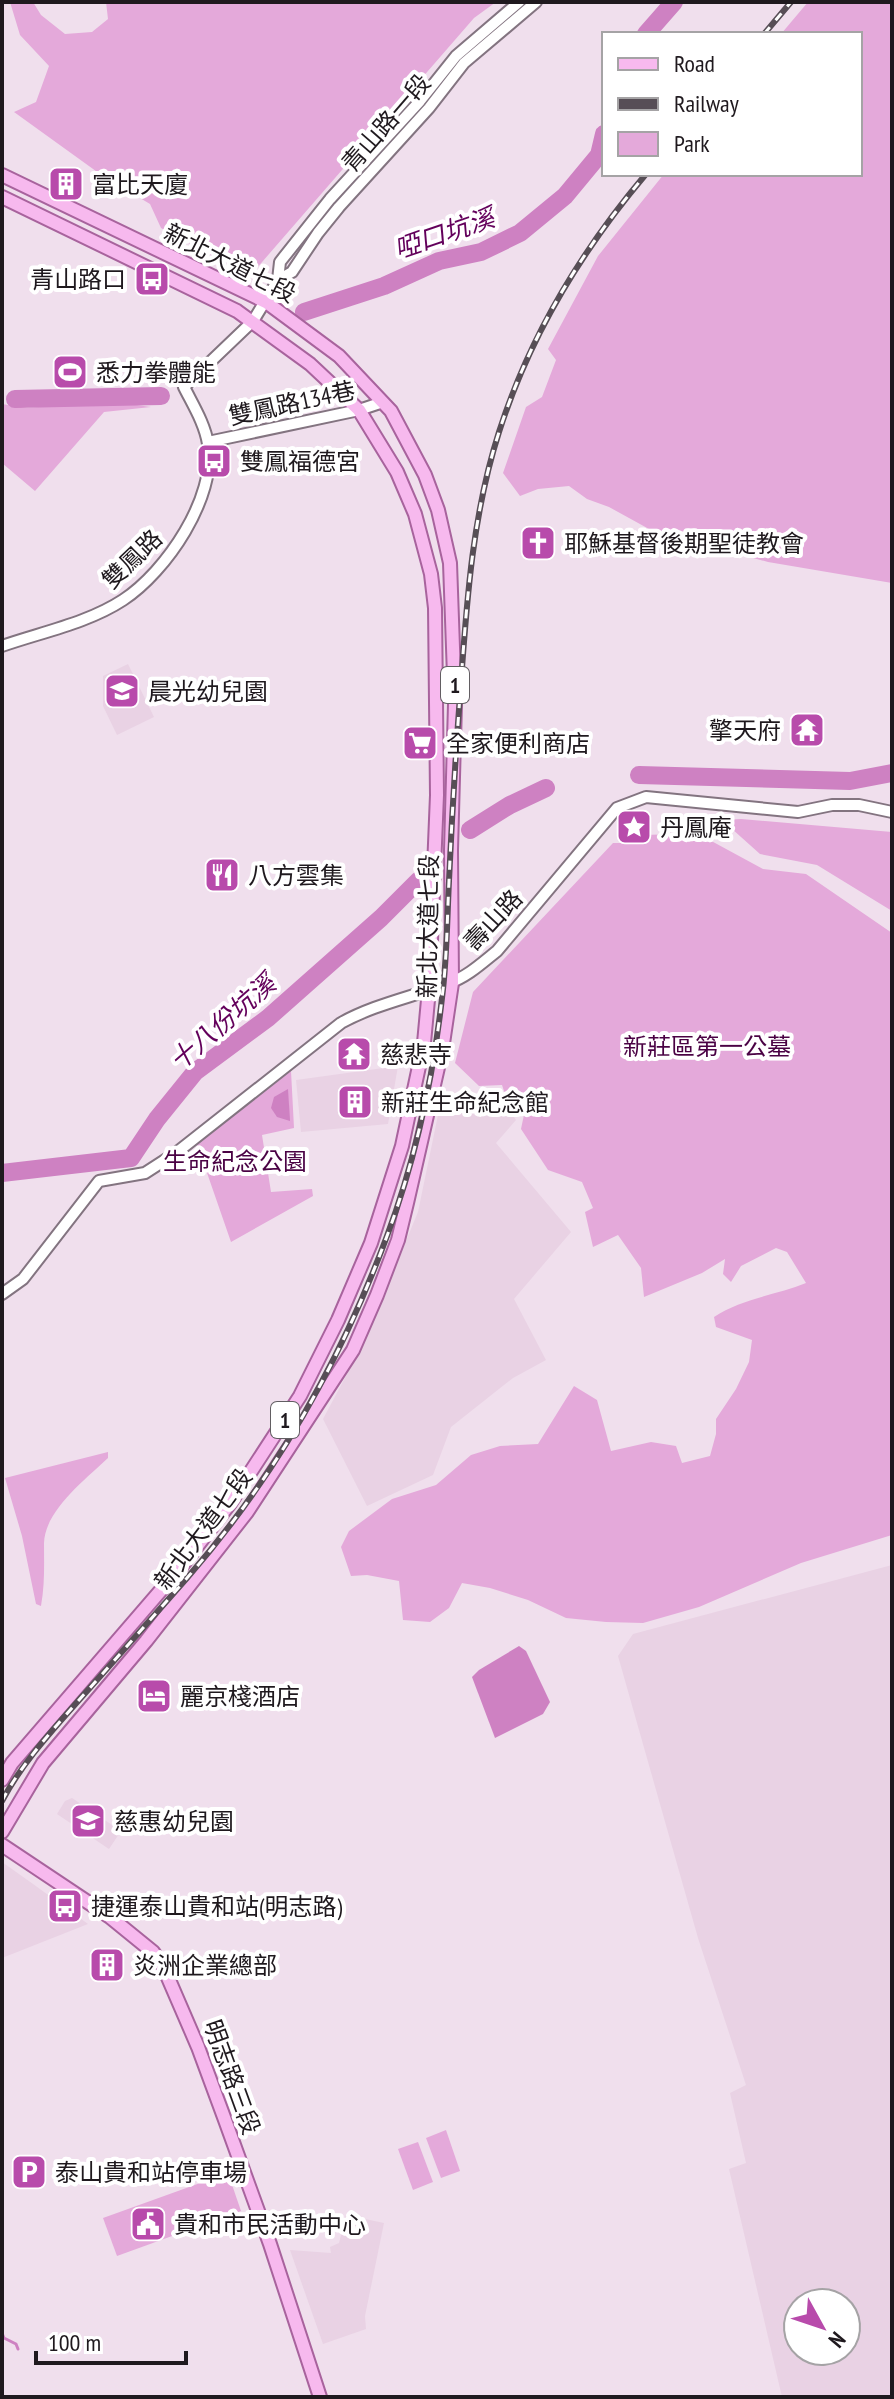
<svg xmlns="http://www.w3.org/2000/svg" width="894" height="2399" font-family="'PT Sans Narrow','Noto Sans TC',sans-serif">
	<style>
		.built { fill: #e9d2e4; fill-rule: evenodd }
		.green { fill: #e4a9da }
		.water { fill: #ce81c2 }
		.lines { fill: none; stroke-linecap: round; stroke-linejoin: round }
		.stream { stroke: #ce81c2; stroke-width: 3 }
		.river { stroke: #ce81c2; stroke-width: 18 }
		.minor-casing { stroke: #837480; stroke-width: 14 }
		.major-casing { stroke: #a8639d; stroke-width: 16 }
		.minor { stroke: #fff; stroke-width: 10 }
		.major { stroke: #f7b9ee; stroke-width: 12 }
		.rail-casing { stroke: #574e56; stroke-width: 6 }
		.rail { stroke: #fff; stroke-width: 3; stroke-dasharray: 9; stroke-linecap: butt }
		.labels { text-anchor: middle; dominant-baseline: central; stroke-width: 8; stroke-linejoin: round; paint-order: stroke }
		.shield { fill: #fff; stroke: #625e62; stroke-width: 2 }
		.shield-label { font-size: 22px; font-weight: bold; fill: #1f191e }
		.street-label { font-size: 24px; fill: #1f191e; stroke: #fff }
		.poi-label { font-size: 24px; fill: #1f191e; stroke: #fff; text-anchor: start }
		.park-label { font-size: 24px; fill: #4a0244; stroke: #fff }
		.water-label { font-size: 26px; font-style: italic; fill: #63005b; stroke: #fff }
	</style>
	<rect width="100%" height="100%" fill="#f0dfed"/>
	<!-- built -->
	<g class="built">
		<polygon points="128,664 154,717 117,735 103,706 103,676"/>
		<polygon points="398,1066 388,1124 301,1132 296,1080"/>
		<polygon points="498,1093 516,1120 496,1143 571,1232 514,1299 546,1360 513,1378 451,1427 433,1475 367,1506 323,1419 363,1344 418,1212 438,1115"/>
		<path d="M892,1565v832h-110l-53,-228 17,-6 -16,-70 16,-8 -48,-147 -80,-282 15,-22zM846,2303v48h-48v-48z"/>
		<polygon points="72,1798 121,1831 109,1849 57,1814 65,1801"/>
		<polygon points="2,1862 33,1884 88,1924 2,1958"/>
		<polygon points="346,2215 384,2223 365,2316 366,2329 323,2344 290,2250 331,2253 330,2247 339,2243"/>
	</g>
	<!-- green -->
	<g class="green">
		<polygon points="10,2 33,2 41,15 65,34 92,32 108,19 106,2 496,2 474,18 256,269 224,262 161,228 150,204 100,174 14,112 36,102 49,66 20,35"/>
		<polygon points="808,2 892,2 892,583 768,562 649,529 609,507 587,499 569,486 538,489 520,496 503,473 526,407 542,397 556,360 548,349 598,256 664,174 860,174 860,34 781,34"/>
		<polygon points="107,401 151,407 104,412 35,491 2,463 2,404 27,408"/>
		<polygon points="741,819 892,832 892,911 817,865 760,854 722,820"/>
		<path d="M680,834l24,3 59,32 43,5 86,59v602l-91,28 -102,44 -56,16 -37,-1 -40,-4 -38,-18 -38,-12 -28,-5 -13,25 -19,14 -27,-2 -4,-39 -32,-6 -16,1 -10,-29 8,-16 43,-32 44,-14 35,-30 29,-9 38,-2 36,-58 23,14 14,51 40,-9 25,4 6,17 28,-7 6,-22v-15l20,-30 13,-27 3,-22 -36,-13 -2,-10c27,-18 62,-22 92,-34l-19,-31 -11,-4 -35,18 -10,16 -8,-8 2,-15 -23,14 -58,24 -3,-29 -23,-33 -25,12 -8,-35 8,-4 -11,-26 -34,-12 -27,-41 4,-19 -18,-10 -5,-15 -23,1 -24,-23 18,-71 140,-149h17l12,-8z"/>
		<polygon points="291,1071 294,1128 262,1135 271,1192 312,1189 313,1196 231,1242 197,1144"/>
		<path d="M108,1452v6c-22,21 -63,52 -64,85 0,21 1,41 -3,63l-5,-2 -14,-68 -17,-58z"/>
		<polygon points="446,2130 460,2171 441,2178 426,2138"/>
		<polygon points="418,2142 433,2182 413,2190 398,2149"/>
		<polygon points="228,2173 241,2211 117,2256 103,2218"/>
	</g>
	<!-- water -->
	<g class="water">
		<polygon points="288,1089 290,1120 290,1121 277,1117 271,1108 274,1097"/>
		<polygon points="519,1646 526,1651 550,1702 543,1714 495,1738 472,1677 479,1670"/>
	</g>
	<g class="lines">
		<!-- stream -->
		<g class="stream">
			<polyline points="2,2318 2,2328"/>
			<polyline points="2,2333 4,2338 16,2344 18,2349"/>
		</g>
		<!-- river -->
		<g class="river">
			<polyline points="646,34 674,2"/>
			<polyline points="304,312 384,286 439,261 481,252 520,233 565,196 599,155 604,134"/>
			<polyline points="15,399 161,396"/>
			<polyline points="639,775 850,781 892,773"/>
			<polyline points="470,830 510,805 546,788"/>
			<polyline points="2,1173 131,1158 157,1119 195,1072 268,1018 381,918 419,880"/>
		</g>
		<defs>
			<g id="minor">
				<polyline points="278,280 292,272 318,233 339,207 429,108 464,63 536,2"/>
				<polyline points="208,442 359,410 383,402"/>
				<path d="M2,646c40,-14 86,-23 121,-46 43,-28 94,-103 85,-156 -3,-20 -15,-39 -24,-57l69,-66 25,-41 2,-18 50,-63 90,-98 36,-45 63,-54"/>
				<path d="M2,1294l21,-15 76,-98 46,-8 31,-20 165,-130c34,-19 72,-26 108,-40 18,-6 33,-20 48,-32l120,-143 29,-11 152,15 34,-7h27l33,7"/>
			</g>
			<g id="major">
				<polyline points="2,175 266,302 339,356 391,411 425,475 438,510 450,563 455,704 451,850 452,983 442,1050 407,1203 398,1240 377,1295 353,1350 247,1512 146,1641 43,1763 2,1832"/>
				<polyline points="2,197 237,311 310,364 359,410 397,472 415,514 431,574 435,608 437,795 429,989 424,1043 402,1146 371,1243 338,1320 300,1396 231,1502 181,1567 12,1763 2,1780"/>
				<polyline points="2,1845 110,1917 153,1952 163,1966 198,2047 225,2120 270,2244 320,2397"/>
			</g>
		</defs>
		<!-- minor casing -->
		<use href="#minor" class="minor-casing"/>
		<!-- major casing -->
		<use href="#major" class="major-casing"/>
		<!-- minor -->
		<use href="#minor" class="minor"/>
		<!-- major -->
		<use href="#major" class="major"/>
		<defs>
			<g id="rail">
				<polyline points="764,34 791,2"/>
				<path d="M2,1801c20,-38 49,-69 77,-101 36,-40 72,-81 108,-122 89,-102 153,-215 200,-342 28,-75 46,-158 55,-238 5,-38 5,-78 7,-117 3,-67 7,-133 12,-199 6,-85 12,-169 38,-250 31,-97 82,-181 147,-258"/>
			</g>
		</defs>
		<!-- rail casing -->
		<use href="#rail" class="rail-casing"/>
		<!-- rail -->
		<use href="#rail" class="rail"/>
	</g>
	<!-- icons -->
	<defs>
		<symbol id="building-square" viewBox="-11 -11 22 22"><rect x="-9" y="-9" width="18" height="18" rx="4" fill="#b84bab" stroke="#fff"/><path d="M-4-6H4V6H1V3H-1V6H-4ZM-2.5-4.3h1.7v1.8h-1.7ZM.8-4.3h1.7v1.8H.8ZM-2.5-1h1.7V.8h-1.7ZM.8-1h1.7V.8H.8Z" fill="#fff"/></symbol>
		<symbol id="bus-square" viewBox="-11 -11 22 22"><rect x="-9" y="-9" width="18" height="18" rx="4" fill="#b84bab" stroke="#fff"/><path d="M-5-6H5V4H4V6H2V4H-2V6H-4V4H-5ZM-3.5-4V0h7V-4ZM-3.5 1.2v1.5H-2V1.2ZM2 1.2v1.5H3.5V1.2Z" fill="#fff"/></symbol>
		<symbol id="stadium-square" viewBox="-11 -11 22 22"><rect x="-9" y="-9" width="18" height="18" rx="4" fill="#b84bab" stroke="#fff"/><path d="M0-5a6.5 5 0 1 0 0 10a6.5 5 0 1 0 0-10ZM-3.5-1.8h7v3.6h-7Z" fill="#fff"/></symbol>
		<symbol id="church-square" viewBox="-11 -11 22 22"><rect x="-9" y="-9" width="18" height="18" rx="4" fill="#b84bab" stroke="#fff"/><path d="M-1.2-6h2.4v3.5h3.3v2.4h-3.3V6h-2.4V-.1h-3.3v-2.4h3.3Z" fill="#fff"/></symbol>
		<symbol id="school-square" viewBox="-11 -11 22 22"><rect x="-9" y="-9" width="18" height="18" rx="4" fill="#b84bab" stroke="#fff"/><path d="M0-5L7-2L0 1L-7-2ZM-4 1L0 2.5L4 1V4Q0 6-4 4Z" fill="#fff"/></symbol>
		<symbol id="temple-square" viewBox="-11 -11 22 22"><rect x="-9" y="-9" width="18" height="18" rx="4" fill="#b84bab" stroke="#fff"/><path d="M0-6L5-2H3V0L6.5 2.5H4V6H1.5V3h-3V6H-4V2.5H-6.5L-3 0V-2H-5Z" fill="#fff"/></symbol>
		<symbol id="supermarket-square" viewBox="-11 -11 22 22"><rect x="-9" y="-9" width="18" height="18" rx="4" fill="#b84bab" stroke="#fff"/><path d="M-6-5.5h2.5l.6 2H6L4.5 2H-2.5L-4.4-4H-6ZM-1.5 3.2a1.3 1.3 0 1 0 .1 0ZM3 3.2a1.3 1.3 0 1 0 .1 0Z" fill="#fff"/></symbol>
		<symbol id="sight-square" viewBox="-11 -11 22 22"><rect x="-9" y="-9" width="18" height="18" rx="4" fill="#b84bab" stroke="#fff"/><path d="M0-6L1.8-2.2L6-1.7L2.9 1.2L3.7 5.4L0 3.3L-3.7 5.4L-2.9 1.2L-6-1.7L-1.8-2.2Z" fill="#fff"/></symbol>
		<symbol id="restaurant-square" viewBox="-11 -11 22 22"><rect x="-9" y="-9" width="18" height="18" rx="4" fill="#b84bab" stroke="#fff"/><path d="M-5-6h1v4h1v-4h1v4h1v-4h1v5L-1.5 .5V6h-2V.5L-5-1ZM5-6V6H3V1.5H1.5Q1.5-4 5-6Z" fill="#fff"/></symbol>
		<symbol id="hotel-square" viewBox="-11 -11 22 22"><rect x="-9" y="-9" width="18" height="18" rx="4" fill="#b84bab" stroke="#fff"/><path d="M-6-4.5h1.5V1H6V5H4.5V3h-9V5H-6ZM-4 0a1.8 1.8 0 1 1 3.6 0ZM.5 0V-2.5h3Q6-2.5 6 0Z" fill="#fff"/></symbol>
		<symbol id="parking-square" viewBox="-11 -11 22 22"><rect x="-9" y="-9" width="18" height="18" rx="4" fill="#b84bab" stroke="#fff"/><path d="M-3.5-5.5H1a3.5 3.5 0 0 1 0 7H-1V5.5H-3.5ZM-1-3.4V-.6H.8a1.4 1.4 0 0 0 0-2.8Z" fill="#fff"/></symbol>
		<symbol id="civic-square" viewBox="-11 -11 22 22"><rect x="-9" y="-9" width="18" height="18" rx="4" fill="#b84bab" stroke="#fff"/><path d="M-.6-6.5H3V-4.5H.6V-3L4-1V1h2V6H-6V1h2V-1L-.6-3ZM-1.2 2.5V6h2.4V2.5Z" fill="#fff"/></symbol>
	</defs>
	<g fill-rule="evenodd">
		<use href="#building-square" x="46" y="164" width="40" height="40"/>
		<use href="#bus-square" x="132" y="259" width="40" height="40"/>
		<use href="#stadium-square" x="50" y="352" width="40" height="40"/>
		<use href="#bus-square" x="194" y="441" width="40" height="40"/>
		<use href="#church-square" x="518" y="523" width="40" height="40"/>
		<use href="#school-square" x="102" y="671" width="40" height="40"/>
		<use href="#temple-square" x="787" y="710" width="40" height="40"/>
		<use href="#supermarket-square" x="400" y="723" width="40" height="40"/>
		<use href="#sight-square" x="614" y="807" width="40" height="40"/>
		<use href="#restaurant-square" x="202" y="855" width="40" height="40"/>
		<use href="#temple-square" x="334" y="1034" width="40" height="40"/>
		<use href="#building-square" x="335" y="1082" width="40" height="40"/>
		<use href="#hotel-square" x="134" y="1676" width="40" height="40"/>
		<use href="#school-square" x="68" y="1801" width="40" height="40"/>
		<use href="#bus-square" x="45" y="1886" width="40" height="40"/>
		<use href="#building-square" x="87" y="1945" width="40" height="40"/>
		<use href="#parking-square" x="9" y="2152" width="40" height="40"/>
		<use href="#civic-square" x="128" y="2204" width="40" height="40"/>
	</g>
	<g class="labels">
		<!-- shield labels -->
		<g class="shield">
			<rect x="441" y="667" width="28" height="36" rx="6"/>
			<rect x="271" y="1402" width="28" height="36" rx="6"/>
		</g>
		<g class="shield-label">
			<text x="455" y="685">1</text>
			<text x="285" y="1420">1</text>
		</g>
		<!-- street labels -->
		<g class="street-label">
			<text transform="translate(386 123) rotate(-49)">青山路一段</text>
			<text transform="translate(230 263) rotate(27)">新北大道七段</text>
			<text transform="translate(292 403) rotate(-12)">雙鳳路134巷</text>
			<text transform="translate(132 559) rotate(-44)">雙鳳路</text>
			<text transform="translate(493 920) rotate(-47)">壽山路</text>
			<text transform="translate(428 926) rotate(-89)">新北大道七段</text>
			<text transform="translate(203 1529) rotate(-53)">新北大道七段</text>
			<text transform="translate(232 2077) rotate(70)">明志路三段</text>
		</g>
		<!-- poi labels -->
		<g class="poi-label">
			<text x="92" y="184">富比天廈</text>
			<text x="126" y="279" text-anchor="end">青山路口</text>
			<text x="96" y="372">悉力拳體能</text>
			<text x="240" y="461">雙鳳福德宮</text>
			<text x="564" y="543">耶穌基督後期聖徒教會</text>
			<text x="148" y="691">晨光幼兒園</text>
			<text x="781" y="730" text-anchor="end">擎天府</text>
			<text x="446" y="743">全家便利商店</text>
			<text x="660" y="827">丹鳳庵</text>
			<text x="248" y="875">八方雲集</text>
			<text x="380" y="1054">慈悲寺</text>
			<text x="381" y="1102">新莊生命紀念館</text>
			<text x="180" y="1696">麗京棧酒店</text>
			<text x="114" y="1821">慈惠幼兒園</text>
			<text x="91" y="1906">捷運泰山貴和站(明志路)</text>
			<text x="133" y="1965">炎洲企業總部</text>
			<text x="55" y="2172">泰山貴和站停車場</text>
			<text x="174" y="2224">貴和市民活動中心</text>
		</g>
		<!-- park labels -->
		<g class="park-label">
			<text x="707" y="1046">新莊區第一公墓</text>
			<text x="235" y="1161">生命紀念公園</text>
		</g>
		<!-- water labels -->
		<g class="water-label">
			<text transform="translate(444 233) rotate(-19)">啞口坑溪</text>
			<text transform="translate(222 1022) rotate(-41)">十八份坑溪</text>
		</g>
	</g>
	<!-- border -->
	<rect width="894" height="2399" fill="none" stroke="#1f191e" stroke-width="8"/>
	<!-- legend -->
	<rect x="602" y="32" width="260" height="144" fill="#ffffff" stroke="#a5a3a5" stroke-width="2"/>
	<rect x="618" y="58" width="40" height="12" fill="#f7b9ee" stroke="#a5a3a5" stroke-width="2"/>
	<text x="674" y="72" font-size="24" fill="#1f191e">Road</text>
	<rect x="618" y="98" width="40" height="12" fill="#574e56" stroke="#a5a3a5" stroke-width="2"/>
	<text x="674" y="112" font-size="24" fill="#1f191e">Railway</text>
	<rect x="618" y="132" width="40" height="24" fill="#e4a9da" stroke="#a5a3a5" stroke-width="2"/>
	<text x="674" y="152" font-size="24" fill="#1f191e">Park</text>
	<!-- north arrow -->
	<g transform="translate(822 2327) rotate(130)"><circle r="38" fill="#ffffff" stroke="#a5a3a5" stroke-width="2"/>
	<path d="M0-6L14 30L0 20L-14 30Z" fill="#b84bab"/>
	<text y="-12" font-size="22" font-weight="bold" text-anchor="middle" fill="#1f191e">N</text>
	</g>
	<!-- scale -->
	<path d="M36 2351v12h150v-12" fill="none" stroke="#1f191e" stroke-width="4"/>
	<text x="48" y="2351" font-size="24" fill="#1f191e" stroke="#ffffff" stroke-width="6" paint-order="stroke">100 m</text>
</svg>
